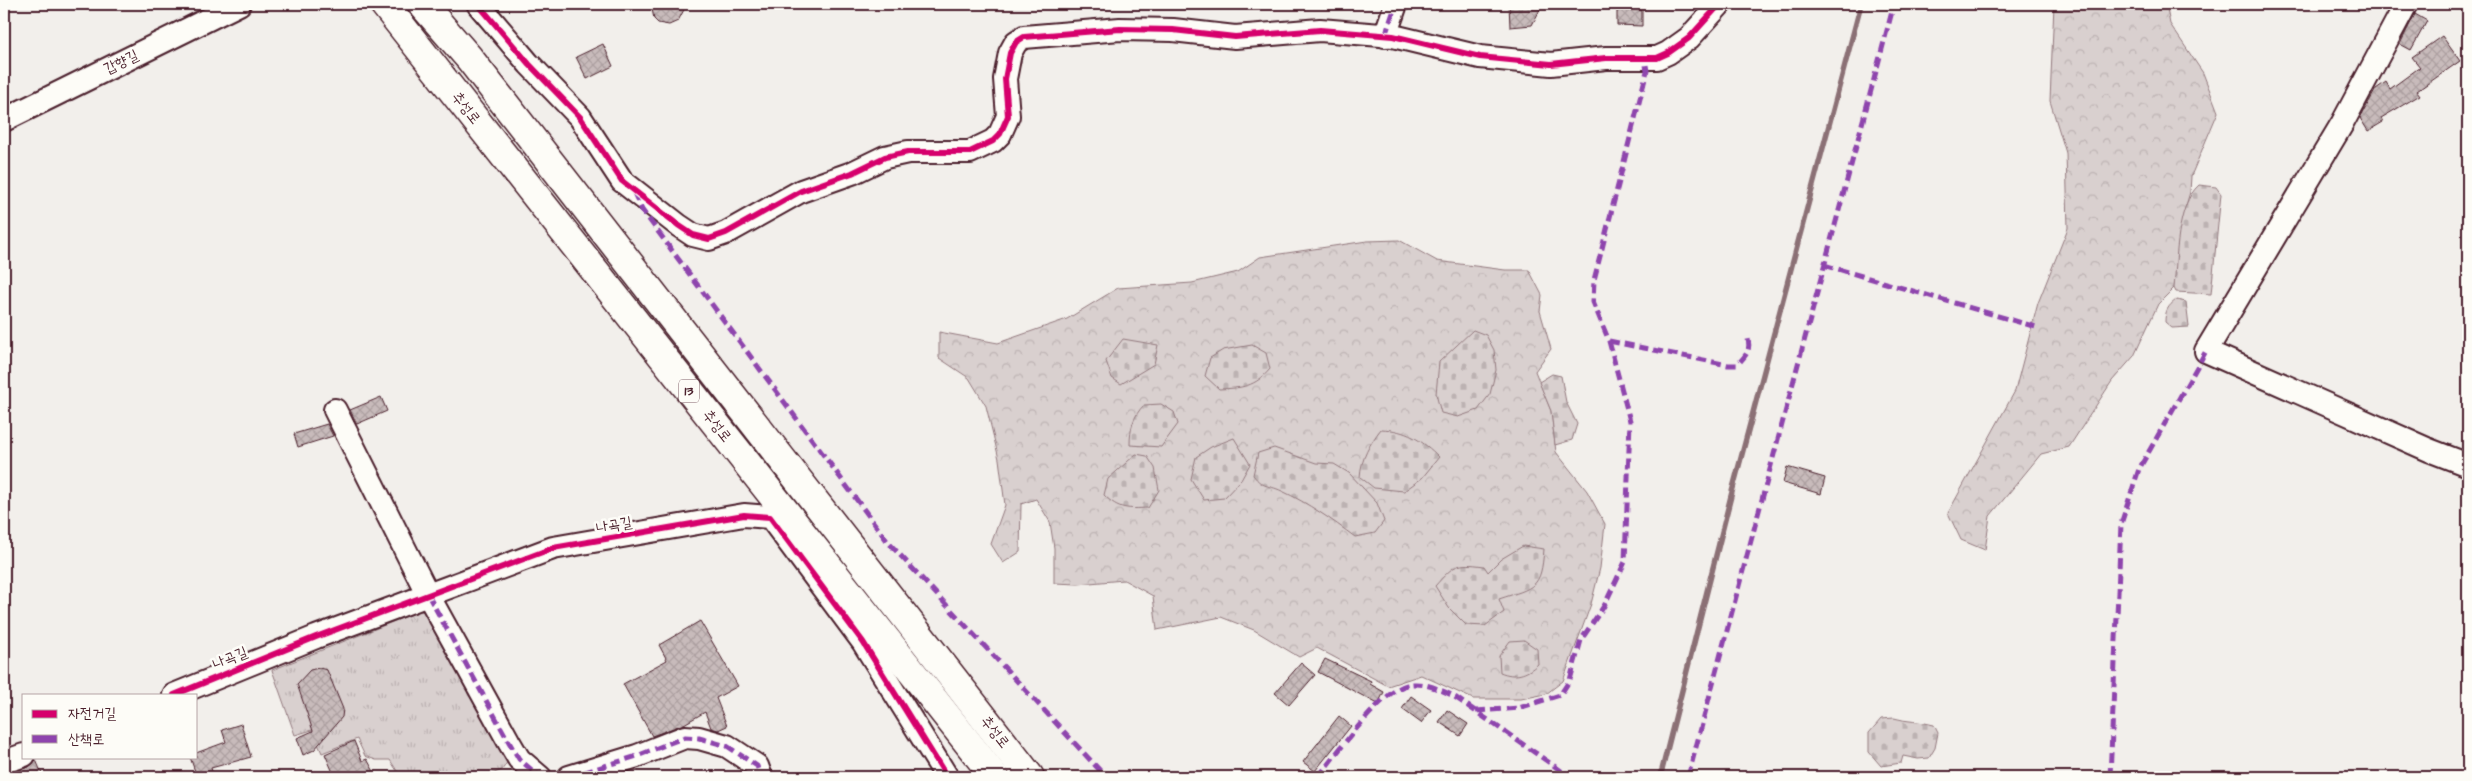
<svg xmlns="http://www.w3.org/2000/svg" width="2472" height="781" font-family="'Architects Daughter','Poor Story',sans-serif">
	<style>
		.grass { fill: url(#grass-tufts); stroke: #92787d }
		.forest { fill: url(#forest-crowns); stroke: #92787d }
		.cemetery { fill: url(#cemetery-stones); stroke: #92787d }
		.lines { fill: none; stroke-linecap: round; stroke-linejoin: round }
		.stream { stroke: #8b6f75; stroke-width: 5.5 }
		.building { fill: url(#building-cross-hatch); stroke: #4a1f2b }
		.minor-casing { stroke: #4a1f2b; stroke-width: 26 }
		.major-casing { stroke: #4a1f2b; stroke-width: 31 }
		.minor { stroke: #fdfcf7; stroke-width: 22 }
		.major { stroke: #fdfcf7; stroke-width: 28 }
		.quiet { stroke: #8e44ad; stroke-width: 5; stroke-dasharray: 10 5; stroke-linecap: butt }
		.cycleway-casing { stroke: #fdfcf7; stroke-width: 9 }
		.cycleway { stroke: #d6006c; stroke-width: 6 }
		.labels { text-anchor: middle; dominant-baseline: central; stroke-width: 5; stroke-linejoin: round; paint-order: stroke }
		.shield { fill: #fdfcf7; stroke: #806168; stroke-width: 1 }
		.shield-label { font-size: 14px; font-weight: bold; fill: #4a1f2b }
		.street-label { font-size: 15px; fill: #4a1f2b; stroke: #fdfcf7 }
	</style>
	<defs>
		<pattern id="grass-tufts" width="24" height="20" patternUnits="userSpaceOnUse" patternTransform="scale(1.25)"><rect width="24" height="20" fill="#d9d0cf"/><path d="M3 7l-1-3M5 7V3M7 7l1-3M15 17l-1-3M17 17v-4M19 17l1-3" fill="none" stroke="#bcb2b2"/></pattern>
		<pattern id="forest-crowns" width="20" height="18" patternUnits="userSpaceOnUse" patternTransform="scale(1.25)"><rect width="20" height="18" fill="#d9d0cf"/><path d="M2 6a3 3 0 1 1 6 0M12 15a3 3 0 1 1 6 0" fill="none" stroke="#bcb2b2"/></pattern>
		<pattern id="cemetery-stones" width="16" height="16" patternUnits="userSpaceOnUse" patternTransform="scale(1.25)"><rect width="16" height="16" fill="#d9d0cf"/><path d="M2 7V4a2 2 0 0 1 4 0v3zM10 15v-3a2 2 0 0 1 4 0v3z" fill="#bcb2b2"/></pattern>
		<pattern id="building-cross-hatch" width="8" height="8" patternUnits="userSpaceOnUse" patternTransform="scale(1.25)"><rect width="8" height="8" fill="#c8bbbb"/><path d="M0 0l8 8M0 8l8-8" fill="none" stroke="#ada0a1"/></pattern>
	</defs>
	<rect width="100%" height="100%" fill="#f2efeb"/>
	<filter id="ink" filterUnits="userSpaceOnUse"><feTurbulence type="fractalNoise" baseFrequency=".02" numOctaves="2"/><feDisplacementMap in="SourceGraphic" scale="10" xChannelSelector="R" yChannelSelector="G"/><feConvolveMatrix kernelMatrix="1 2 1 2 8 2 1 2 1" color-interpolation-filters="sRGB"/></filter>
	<g filter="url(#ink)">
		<!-- grass -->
		<polygon class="grass" points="420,611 429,612 510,758 502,770 484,777 401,777 390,760 376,760 365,756 357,739 322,753 312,730 295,735 272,670"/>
		<!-- forest -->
		<g class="forest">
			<polygon points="2054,4 2166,4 2170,24 2203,73 2218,112 2191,176 2190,192 2182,219 2174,288 2158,304 2134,356 2112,381 2069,447 2041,454 1990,516 1985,550 1961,540 1948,513 2015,391 2038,303 2068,228 2066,153 2050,101"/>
			<polygon points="1399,240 1437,261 1505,270 1529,270 1542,295 1540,311 1551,349 1535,371 1551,411 1556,452 1587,491 1605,524 1600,568 1591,604 1563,681 1546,694 1521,699 1473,699 1421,675 1388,686 1317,648 1299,657 1254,630 1221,617 1157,630 1153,596 1124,580 1078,584 1054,583 1054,548 1050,522 1036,499 1021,504 1020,552 1003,563 991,544 1005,505 999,459 986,406 969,378 939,358 939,332 998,343 1067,319 1118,288 1192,283 1238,272 1260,257 1367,241"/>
		</g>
		<!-- cemetery -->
		<g class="cemetery">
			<path d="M2199,185l17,2 5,7 -10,100 -35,-2 -2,-4c3,-29 2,-83 25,-103z"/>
			<path d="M2176,300l10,2 3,25 -17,1 -7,-6c0,-11 3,-16 11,-22z"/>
			<polygon points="1473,330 1486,335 1494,350 1496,370 1490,394 1478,410 1458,417 1441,413 1436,394 1439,362"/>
			<polygon points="1123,339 1158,345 1154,364 1121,384 1112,378 1106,361"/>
			<path d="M1252,345l14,8 4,16c-15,18 -28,19 -51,20l-14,-13 5,-18 13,-8z"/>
			<polygon points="1552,374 1561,376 1566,402 1577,424 1572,440 1555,445 1551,411 1539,382"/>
			<path d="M1161,404l13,8 4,12 -17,23 -31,-2c0,-16 3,-29 14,-40z"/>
			<path d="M1381,429c25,1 41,11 58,28l-17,21 -18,13 -30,-3 -14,-11c1,-18 10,-34 21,-48z"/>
			<polygon points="1234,438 1250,464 1241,480 1224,498 1204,500 1191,479 1196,457 1211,447"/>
			<path d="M1274,448l42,15 18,1 15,9 28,30 7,18 -9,12 -20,4c-23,-17 -47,-34 -73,-46 -15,-7 -18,-2 -29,-16l5,-22z"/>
			<path d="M1136,454l11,2 8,12 4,22 -11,18c-20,1 -29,2 -44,-13l4,-16z"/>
			<path d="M1523,546l21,3c-3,40 -9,38 -45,50l5,13 -19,14 -19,-1 -17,-17 -14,-22c19,-21 21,-24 49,-20l4,6 13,-13z"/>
			<path d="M1524,640l13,9 1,15c-12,11 -23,14 -38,8l-1,-16 11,-15z"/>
			<path d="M1894,718c13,4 26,3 40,7l4,8 -3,15 -6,10 -11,1 -15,-3 -2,7 -20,3 -12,-14v-19l12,-14z"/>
		</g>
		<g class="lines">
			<!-- stream -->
			<polyline class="stream" points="1658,777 1662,770 1732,492 1861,4"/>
		</g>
		<!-- building -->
		<g class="building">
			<polygon points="651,4 687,4 678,21 669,25 658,23 654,19"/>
			<polygon points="1509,4 1543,4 1532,25 1510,27"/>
			<polygon points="1617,9 1642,10 1642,26 1617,25"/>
			<polygon points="2415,14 2427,21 2411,50 2400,44"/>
			<polygon points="2442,36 2460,61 2417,91 2420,95 2381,118 2383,122 2368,131 2360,118 2376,89 2386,82 2390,89 2420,67 2412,57"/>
			<polygon points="603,44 613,66 587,79 576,57"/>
			<polygon points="381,397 387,411 357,424 350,410"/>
			<polygon points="327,424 333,436 298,447 294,434"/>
			<polygon points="1787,467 1825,478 1821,494 1783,483"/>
			<polygon points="700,621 738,686 716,698 727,726 718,730 711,728 705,712 684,724 652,736 623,684 667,660 659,645"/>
			<polygon points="1325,659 1371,681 1370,684 1384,692 1378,704 1318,672"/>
			<polygon points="1301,663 1315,675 1289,705 1275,693"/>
			<polygon points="319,668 327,670 343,709 342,717 314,750 303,755 297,738 313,731 297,684 310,670"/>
			<polygon points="1411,696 1431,710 1421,723 1402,709"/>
			<polygon points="1447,710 1468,724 1460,736 1439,722"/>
			<polygon points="1339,716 1351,726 1315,771 1303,762"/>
			<polygon points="241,724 251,757 211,768 214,777 197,777 190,757 196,757 196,753 226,742 222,730"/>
			<polygon points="354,741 362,761 367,759 377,777 335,777 325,754"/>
			<polygon points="36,760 42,774 32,777 4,777 4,775 29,767"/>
		</g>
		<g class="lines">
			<defs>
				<g id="minor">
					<polyline points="478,4 529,64 580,117 622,181 678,225 693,235 709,239 726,233 801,191 852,173 885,157 908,152 970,152 993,141 1000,134 1008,116 1005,79 1010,53 1016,42 1024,37 1120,29 1173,30 1235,37 1320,30 1393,36 1480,57 1551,64 1606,58 1657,58 1668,53 1689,38 1720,4"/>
					<polyline points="2406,4 2342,124 2206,351 2429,450 2468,465"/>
					<polyline points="1385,36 1396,4"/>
					<polyline points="4,120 239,4"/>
					<polyline points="335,410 428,595 509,742 519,759 540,777"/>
					<polyline points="174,695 316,637 553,548 744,515 770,517 863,642 947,777"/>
					<polyline points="4,762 24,755"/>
					<polyline points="569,777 637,756 685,737 699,738 727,746 757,766 761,777"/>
				</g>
				<g id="major">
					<polyline points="384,4 995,777"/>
					<polyline points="422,4 469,58 1030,777"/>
				</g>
			</defs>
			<!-- minor casing -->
			<use href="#minor" class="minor-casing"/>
			<!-- major casing -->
			<use href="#major" class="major-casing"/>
			<!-- minor -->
			<use href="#minor" class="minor"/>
			<!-- major -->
			<use href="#major" class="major"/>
			<!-- quiet -->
			<g class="quiet">
				<polyline points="1385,36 1396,4"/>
				<polyline points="634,193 642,210 888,542 1106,777"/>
				<polyline points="1824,265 2036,327"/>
				<path d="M1609,341l119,24h9c8,-9 14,-13 11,-26"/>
				<polyline points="428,595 509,742 519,759 540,777"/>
				<polyline points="1476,711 1519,708 1560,695 1570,680 1581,640 1604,606 1625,562 1630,421 1609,341 1593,302 1594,280 1647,71 1645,59"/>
				<polyline points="569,777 637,756 685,737 699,738 727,746 757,766 761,777"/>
				<path d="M1318,777c18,-22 63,-86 89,-92 16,-4 31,4 45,10l118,82"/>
				<polyline points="1688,777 1894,4"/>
				<polyline points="2110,777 2121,524 2139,469 2206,351"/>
			</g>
			<defs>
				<g id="cycleway">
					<polyline points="478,4 529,64 580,117 622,181 678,225 693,235 709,239 726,233 801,191 852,173 885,157 908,152 970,152 993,141 1000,134 1008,116 1005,79 1010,53 1016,42 1024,37 1120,29 1173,30 1235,37 1320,30 1393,36 1480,57 1551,64 1606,58 1657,58 1668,53 1689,38 1720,4"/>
					<polyline points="174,695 316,637 553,548 744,515 770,517 863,642 947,777"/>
				</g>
			</defs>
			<!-- cycleway casing -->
			<use href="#cycleway" class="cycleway-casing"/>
			<!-- cycleway -->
			<use href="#cycleway" class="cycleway"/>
		</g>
	</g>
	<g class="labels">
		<!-- shield labels -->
		<rect class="shield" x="679" y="379.5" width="20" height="23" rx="4"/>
		<g class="shield-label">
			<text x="689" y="391">13</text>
		</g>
		<!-- street labels -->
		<g class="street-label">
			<text transform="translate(121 62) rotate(-26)">갑향길</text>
			<text transform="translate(466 108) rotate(52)">추성로</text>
			<text transform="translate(717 426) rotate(52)">추성로</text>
			<text transform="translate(614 525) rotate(-10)">나곡길</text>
			<text transform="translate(230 658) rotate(-22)">나곡길</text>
			<text transform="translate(995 732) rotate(52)">추성로</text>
		</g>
	</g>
	<!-- margin -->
	<rect width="2472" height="781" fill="none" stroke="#fdfcf7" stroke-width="20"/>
	<rect x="10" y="10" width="2452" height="761" fill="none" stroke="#4a1f2b" stroke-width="2" filter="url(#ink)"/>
	<!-- legend -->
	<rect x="22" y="694" width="175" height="65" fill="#fdfcf7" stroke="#b5a4a5"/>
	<rect x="32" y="710" width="25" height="8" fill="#d6006c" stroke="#b5a4a5"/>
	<text x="68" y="718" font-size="15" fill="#4a1f2b">자전거길</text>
	<rect x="32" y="735" width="25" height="8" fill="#8e44ad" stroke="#b5a4a5"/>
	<text x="68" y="744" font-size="15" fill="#4a1f2b">산책로</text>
</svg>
